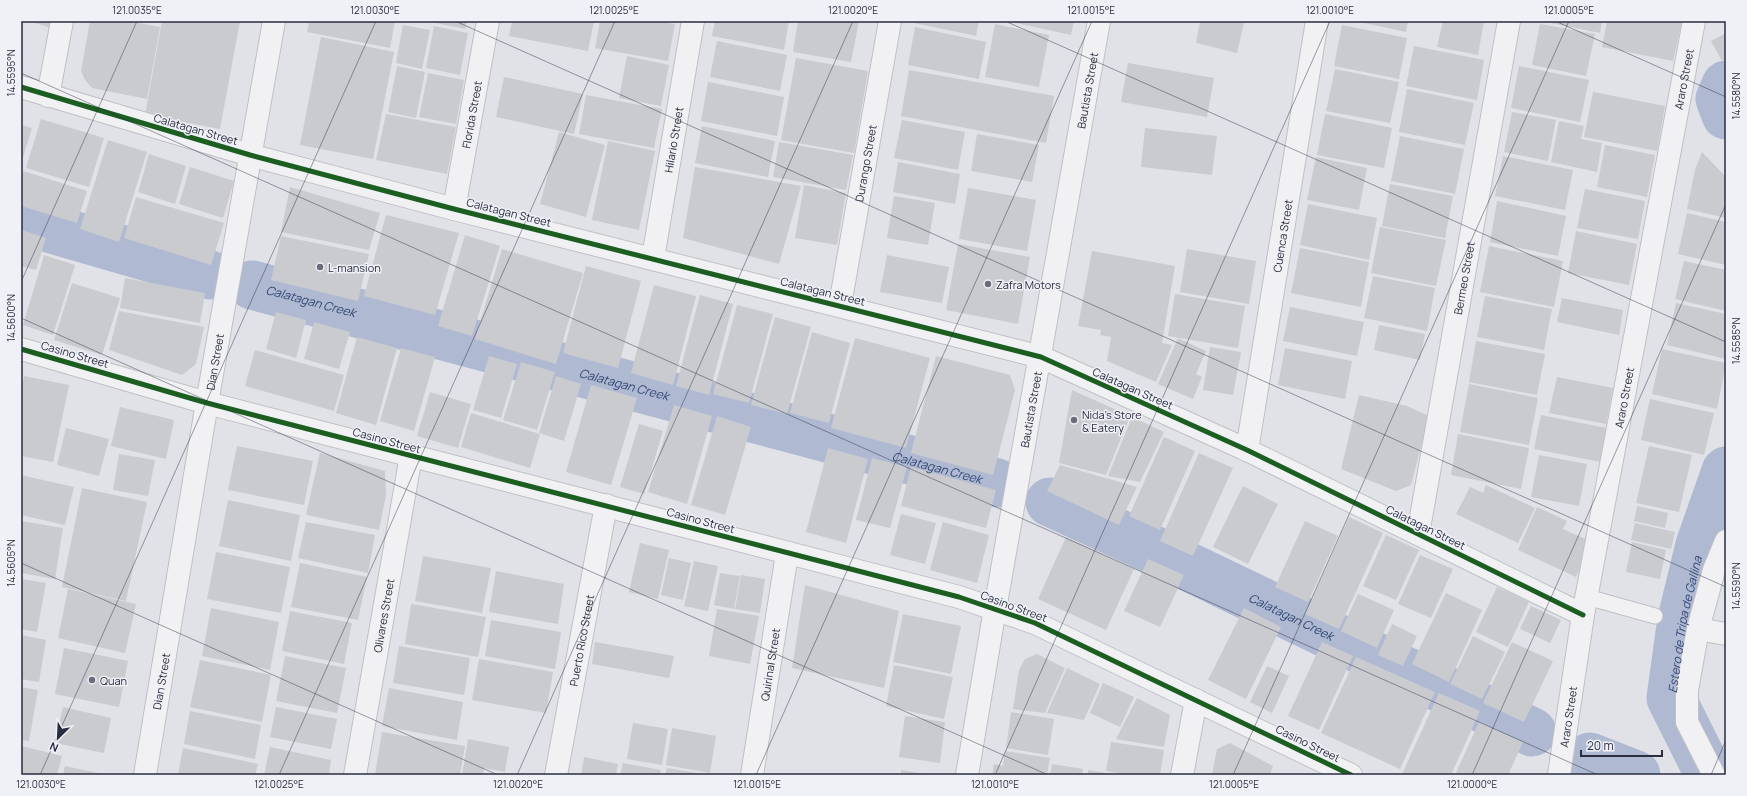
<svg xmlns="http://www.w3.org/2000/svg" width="1747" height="796" font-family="Manrope,sans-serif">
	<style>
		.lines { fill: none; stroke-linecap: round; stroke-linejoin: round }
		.river { stroke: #afbad2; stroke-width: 49 }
		.building { fill: #c9cbcf }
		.service-casing { stroke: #bfc0c5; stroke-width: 17 }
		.minor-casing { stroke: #bfc0c5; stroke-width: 24 }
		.tertiary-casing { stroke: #bfc0c5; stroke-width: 24 }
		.service { stroke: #f1f1f3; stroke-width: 15 }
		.minor { stroke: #f1f1f3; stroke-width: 22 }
		.tertiary { stroke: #f1f1f3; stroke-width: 22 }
		.cycleway-casing { stroke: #eff1f6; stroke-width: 8 }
		.cycleway { stroke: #1b5e20; stroke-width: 5 }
		.ticks { fill: none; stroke: #282d40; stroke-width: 1; stroke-opacity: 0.45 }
		.poi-dot { fill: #696c7a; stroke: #eff1f6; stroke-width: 1.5 }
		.labels { text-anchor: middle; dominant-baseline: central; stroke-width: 3; stroke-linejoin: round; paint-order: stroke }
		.street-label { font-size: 11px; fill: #282d40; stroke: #eff1f6 }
		.poi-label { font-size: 11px; fill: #282d40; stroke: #eff1f6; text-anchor: start }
		.water-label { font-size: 12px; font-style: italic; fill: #314574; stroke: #eff1f6 }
		.neatline { fill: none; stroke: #282d40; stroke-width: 1.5 }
		.ticks-label { font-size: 10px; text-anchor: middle; fill: #282d40 }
	</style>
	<rect width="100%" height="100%" fill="#e1e2e7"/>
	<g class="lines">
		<!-- river -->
		<g class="river">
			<polyline points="1726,85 1720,99 1726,115"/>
			<polyline points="21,220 210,275"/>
			<path id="s1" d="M252,285l745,198"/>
			<path id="s2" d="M1050,502l89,41 393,189"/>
			<polyline points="1590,757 1636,775"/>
			<path id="s3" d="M1706,768l-35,-70 11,-79 18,-74 26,-74"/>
		</g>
	</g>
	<!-- building -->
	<g class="building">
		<polygon points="29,21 56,21 54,29"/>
		<polygon points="90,21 128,21 160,27 147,99 92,88 85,80 81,71"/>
		<polygon points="162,21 240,21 220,129 145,115"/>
		<polygon points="309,21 395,21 390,48 307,32"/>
		<polygon points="426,21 467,21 465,29"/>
		<polygon points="512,21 594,21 588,51 509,36"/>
		<polygon points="600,21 657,21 675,24 668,61 595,48"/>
		<polygon points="715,21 789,21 784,50 712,36"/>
		<polygon points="798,21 859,21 851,62 793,52"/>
		<polygon points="914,21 979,21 976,36 914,23"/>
		<polygon points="1007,21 1074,21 1071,35"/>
		<polygon points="1200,21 1234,21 1244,23 1237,53 1196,43"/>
		<polygon points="1355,21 1408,21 1406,32"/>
		<polygon points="1443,21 1484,21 1478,55 1437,47"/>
		<polygon points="1541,21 1602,21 1600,33"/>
		<polygon points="1607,21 1682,21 1673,61 1602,47"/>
		<polygon points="995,24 1049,35 1039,87 985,77"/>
		<polygon points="1540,24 1595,34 1586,76 1532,65"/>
		<polygon points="403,25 430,30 422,69 396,63"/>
		<polygon points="1342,25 1407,38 1399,79 1334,66"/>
		<polygon points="434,26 468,33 460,75 426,68"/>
		<polygon points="915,27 986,42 979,79 908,65"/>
		<polygon points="1726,33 1726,58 1722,61 1711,41"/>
		<polygon points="321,37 394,52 373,159 300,145"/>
		<polygon points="717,41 787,55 780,91 710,77"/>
		<polygon points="1414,46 1484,60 1477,100 1406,86"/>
		<polygon points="627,56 669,65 661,106 619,98"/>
		<polygon points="796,58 868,71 854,153 781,140"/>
		<polygon points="1128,63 1214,78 1207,117 1121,102"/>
		<polygon points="397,66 425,72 416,118 388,112"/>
		<polygon points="1519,66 1589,80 1580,122 1511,108"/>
		<polygon points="1335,69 1399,82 1390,123 1326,111"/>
		<polygon points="909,70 1054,96 1046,143 901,116"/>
		<polygon points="428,73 464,80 456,124 419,117"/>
		<polygon points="504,77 583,94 574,134 496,117"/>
		<polygon points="708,82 784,97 777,136 701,121"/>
		<polygon points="1407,89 1474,103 1465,145 1399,132"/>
		<polygon points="1593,92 1665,106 1657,151 1584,137"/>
		<polygon points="586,95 662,109 654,148 579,134"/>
		<polygon points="1512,112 1556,120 1548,161 1504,152"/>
		<polygon points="386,114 456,127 447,174 376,160"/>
		<polygon points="1325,114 1392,128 1384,168 1317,155"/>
		<polygon points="41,119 104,138 89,187 26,168"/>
		<polygon points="902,120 965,132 958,170 894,158"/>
		<polygon points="1559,121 1584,126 1581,139 1602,143 1597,172 1551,162"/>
		<polygon points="21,125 32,128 21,164"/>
		<polygon points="702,126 775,141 768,177 695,163"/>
		<polygon points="1145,128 1217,136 1212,175 1141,167"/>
		<polygon points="559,132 605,145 586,217 540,204"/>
		<polygon points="977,134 1039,145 1032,182 971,171"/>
		<polygon points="1400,136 1464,149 1455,194 1391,181"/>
		<polygon points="108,140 147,152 119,242 80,229"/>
		<polygon points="608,141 655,151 639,230 592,220"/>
		<polygon points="779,142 853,155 846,190 773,177"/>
		<polygon points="1605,145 1655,155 1647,197 1597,187"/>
		<polygon points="1702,152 1726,177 1726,218 1687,209 1695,170"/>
		<polygon points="149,154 186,166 175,204 138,192"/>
		<polygon points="1503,156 1573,170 1565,210 1495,196"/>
		<polygon points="1316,157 1367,168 1359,210 1307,200"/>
		<polygon points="898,162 960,174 955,204 893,192"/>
		<polygon points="190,167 234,181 223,218 179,204"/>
		<polygon points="695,167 801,186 779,264 683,238"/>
		<polygon points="23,171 87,191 77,223 21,206 21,177"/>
		<polygon points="1390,184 1453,196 1445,238 1382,226"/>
		<polygon points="804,185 846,193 837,245 795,238"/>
		<polygon points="290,187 380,213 369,250 281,232"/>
		<polygon points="968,188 1036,200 1027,251 959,239"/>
		<polygon points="1585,189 1645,201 1638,239 1577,228"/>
		<polygon points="894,196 935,203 928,245 887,238"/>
		<polygon points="136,197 224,223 211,265 124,238"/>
		<polygon points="1497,201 1566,216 1558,256 1490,242"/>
		<polygon points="1308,204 1377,218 1369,260 1300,245"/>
		<polygon points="1687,213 1726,222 1726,265 1678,254"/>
		<polygon points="386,215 459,233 435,315 364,296"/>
		<polygon points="1380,227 1446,240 1436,286 1371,273"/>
		<polygon points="22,230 46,238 36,270 21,266"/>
		<polygon points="1576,231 1637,244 1629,285 1568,273"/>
		<polygon points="465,235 500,246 472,336 438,326"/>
		<polygon points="281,236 369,254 358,301 271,280"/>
		<polygon points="958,244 1030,257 1018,324 946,310"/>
		<polygon points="1489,246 1563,261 1554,307 1480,292"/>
		<polygon points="1300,248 1369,262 1361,307 1291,293"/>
		<polygon points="502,249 583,273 556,364 475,339"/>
		<polygon points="1187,249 1256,261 1249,304 1180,292"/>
		<polygon points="1092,251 1175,266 1162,343 1172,345 1156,382 1107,361 1111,337 1100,335 1101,330 1078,326"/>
		<polygon points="44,255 75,265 53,335 23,325"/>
		<polygon points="887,255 949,267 942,303 880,292"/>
		<polygon points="1684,261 1726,270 1726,311 1675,299"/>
		<polygon points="586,266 641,281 618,368 563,353"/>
		<polygon points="1373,276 1435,288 1427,331 1364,318"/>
		<polygon points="125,278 205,293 200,323 120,308"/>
		<polygon points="72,283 120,298 102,355 54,340"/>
		<polygon points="654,285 696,296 673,385 631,373"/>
		<polygon points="1175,294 1245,306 1238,348 1168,336"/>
		<polygon points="700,295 733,304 709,395 676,386"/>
		<polygon points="1485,296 1552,309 1544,350 1477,337"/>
		<polygon points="1562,298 1623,310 1619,335 1557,322"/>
		<polygon points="1676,303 1726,314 1726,359 1667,345"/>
		<polygon points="737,305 773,314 749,403 713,394"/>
		<polygon points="1290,307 1364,322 1357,356 1283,341"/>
		<polygon points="119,311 204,327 196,364 182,375 109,350"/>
		<polygon points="276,312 306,320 296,358 266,349"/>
		<polygon points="775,317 811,327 787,414 751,405"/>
		<polygon points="314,322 350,332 339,369 304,359"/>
		<polygon points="1379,325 1425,334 1420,360 1374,350"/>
		<polygon points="812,332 850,343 829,423 790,413"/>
		<polygon points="357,337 397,348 376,425 336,413"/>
		<polygon points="855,338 930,358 906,448 831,428"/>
		<polygon points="1178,338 1206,351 1196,374 1202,377 1193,399 1158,384"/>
		<polygon points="1476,341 1545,354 1537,395 1469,382"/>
		<polygon points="1210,347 1241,352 1233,395 1203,390"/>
		<polygon points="401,348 435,357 414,431 380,421"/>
		<polygon points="1285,348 1352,361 1345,399 1278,385"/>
		<polygon points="1662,349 1726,363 1717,409 1652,394"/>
		<polygon points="255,350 344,375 334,411 245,386"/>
		<polygon points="489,356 517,364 501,418 473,410"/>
		<polygon points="936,356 1010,375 1015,390 993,475 911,453"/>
		<polygon points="521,362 555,372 537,430 503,420"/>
		<polygon points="24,376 69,385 53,462 21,456 21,392"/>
		<polygon points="556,376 581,384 564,441 539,433"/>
		<polygon points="1557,377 1613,388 1606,424 1549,413"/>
		<polygon points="1469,384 1538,398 1529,445 1460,432"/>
		<polygon points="591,385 637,398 611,485 566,472"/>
		<polygon points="1072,390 1130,416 1106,475 1059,463"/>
		<polygon points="430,392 471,404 458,448 417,436"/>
		<polygon points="1359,395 1407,406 1429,416 1411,485 1396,491 1341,469"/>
		<polygon points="1650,399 1714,413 1704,455 1641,440"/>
		<polygon points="674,405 712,416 687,504 648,492"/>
		<polygon points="120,407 174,420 166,459 111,446"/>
		<polygon points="471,413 540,434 530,468 461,447"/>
		<polygon points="1541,415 1607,428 1601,462 1534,449"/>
		<polygon points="717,416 751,427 725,515 691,505"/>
		<polygon points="1132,417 1164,432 1140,482 1108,476"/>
		<polygon points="639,424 663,431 644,494 620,487"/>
		<polygon points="66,428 109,439 99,476 57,465"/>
		<polygon points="1458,434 1529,448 1521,489 1451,475"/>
		<polygon points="1164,437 1195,451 1160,530 1129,516"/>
		<polygon points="237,446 313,461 304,505 228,490"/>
		<polygon points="1649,446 1692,455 1679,512 1636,503"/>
		<polygon points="828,448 868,459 846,543 806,532"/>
		<polygon points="320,453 385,471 386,495 379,530 306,515"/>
		<polygon points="1199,453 1233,468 1193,556 1160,541"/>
		<polygon points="119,454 155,460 148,496 113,490"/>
		<polygon points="1539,455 1587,464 1579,506 1531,497"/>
		<polygon points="872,458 907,467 890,528 856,520"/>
		<polygon points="1060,465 1137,487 1119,525 1047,491"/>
		<polygon points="911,467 996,490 986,528 901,506"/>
		<polygon points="21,475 74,487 65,525 21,515"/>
		<polygon points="1486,485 1535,508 1518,543 1456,514 1470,487 1483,493"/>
		<polygon points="1243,486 1278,504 1248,564 1213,547"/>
		<polygon points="82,488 147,502 126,601 62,587"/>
		<polygon points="228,500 300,515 291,561 219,546"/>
		<polygon points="1637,506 1668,513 1665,528 1634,521"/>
		<polygon points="1537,507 1567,521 1563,529 1592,542 1576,577 1518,550"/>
		<polygon points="901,514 936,523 925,564 890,555"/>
		<polygon points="1349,517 1383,533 1339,629 1305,614"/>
		<polygon points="21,521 63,528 55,579 21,573"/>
		<polygon points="1305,521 1338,536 1308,602 1275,587"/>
		<polygon points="306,522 375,535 368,573 298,558"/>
		<polygon points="943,522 989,535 977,583 930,570"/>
		<polygon points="1635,523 1675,532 1671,549 1631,540"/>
		<polygon points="1386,535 1419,550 1396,600 1363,586"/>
		<polygon points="1066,537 1134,569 1106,630 1038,599"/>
		<polygon points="1632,542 1666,550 1660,579 1626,572"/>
		<polygon points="640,543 669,550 658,599 629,592"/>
		<polygon points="216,552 290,567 281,613 207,599"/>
		<polygon points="1420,555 1453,569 1431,618 1398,604"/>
		<polygon points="423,556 491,568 482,613 415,601"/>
		<polygon points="669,558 691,563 683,600 661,595"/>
		<polygon points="1148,559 1184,575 1160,627 1124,611"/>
		<polygon points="694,561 718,566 708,611 684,606"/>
		<polygon points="300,563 367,577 358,620 291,607"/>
		<polygon points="496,571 564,584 558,624 489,612"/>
		<polygon points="720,573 740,576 734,609 714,605"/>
		<polygon points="741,575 765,579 760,613 735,609"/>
		<polygon points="21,579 46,583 37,632 21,629"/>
		<polygon points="805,585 899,611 884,688 792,668"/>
		<polygon points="1497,587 1529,602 1508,647 1476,632"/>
		<polygon points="68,589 136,604 125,653 58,638"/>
		<polygon points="1446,593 1482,610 1449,682 1412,664"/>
		<polygon points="1358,594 1394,610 1377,648 1341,631"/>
		<polygon points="411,604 486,617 478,657 405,644"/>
		<polygon points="1531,606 1561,620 1550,643 1520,629"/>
		<polygon points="211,608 279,622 270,670 202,656"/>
		<polygon points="1244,608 1281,627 1246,699 1208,680"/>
		<polygon points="717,609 759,616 750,664 709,656"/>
		<polygon points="290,611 352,623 344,664 282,651"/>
		<polygon points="903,614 961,626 951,674 893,662"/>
		<polygon points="491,620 561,632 555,669 485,656"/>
		<polygon points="1392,624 1417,636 1403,666 1378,655"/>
		<polygon points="21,635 46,640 39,682 21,679"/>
		<polygon points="1473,636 1505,652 1482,699 1450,684"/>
		<polygon points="595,642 674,656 669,678 592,664"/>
		<polygon points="1322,642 1353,656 1319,730 1288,716"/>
		<polygon points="1512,642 1553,661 1524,722 1483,703"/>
		<polygon points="399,646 470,658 464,695 393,683"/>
		<polygon points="64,648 128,661 119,707 55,694"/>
		<polygon points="1037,654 1065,668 1045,713 1013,709 1019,670 1025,659"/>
		<polygon points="285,656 346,668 337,713 276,701"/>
		<polygon points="1356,657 1435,692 1400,769 1321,733"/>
		<polygon points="479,659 553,672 546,713 472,700"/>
		<polygon points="200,660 271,675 262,722 190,707"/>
		<polygon points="894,665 953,677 944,719 886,706"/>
		<polygon points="1267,666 1289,676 1272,713 1250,702"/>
		<polygon points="1067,668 1100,684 1084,720 1047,713"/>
		<polygon points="1103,683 1134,697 1120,727 1090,713"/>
		<polygon points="21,687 38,690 29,741 21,740"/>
		<polygon points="389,688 463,702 457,740 382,726"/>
		<polygon points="1439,693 1480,711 1451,775 1404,775 1402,774"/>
		<polygon points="1137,698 1170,715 1164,747 1116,739"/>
		<polygon points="63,707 111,718 104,753 55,743"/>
		<polygon points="276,707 337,719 331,749 270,737"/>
		<polygon points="190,711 261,725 255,759 184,744"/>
		<polygon points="1011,712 1054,719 1048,755 1006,748"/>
		<polygon points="905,716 945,722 940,763 899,757"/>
		<polygon points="1479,722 1523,742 1508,775 1455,775"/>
		<polygon points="633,723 668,729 662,765 627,759"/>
		<polygon points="672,728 716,736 710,773 666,765"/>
		<polygon points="382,732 465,746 460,775 375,775"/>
		<polygon points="468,739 509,747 505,772 484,768 483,775 462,775"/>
		<polygon points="1111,742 1164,750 1160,775 1128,775 1106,771"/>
		<polygon points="1230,743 1273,766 1270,775 1212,775 1217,749"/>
		<polygon points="21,746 62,756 57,775 21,775"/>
		<polygon points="270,747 331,760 329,775 264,775"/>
		<polygon points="183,748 258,764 255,775 178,775"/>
		<polygon points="1005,751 1050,758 1047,775 992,775 994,764 1003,766"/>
		<polygon points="584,757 618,764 616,775 581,775"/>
		<polygon points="623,763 661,770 660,775 620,775"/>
		<polygon points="1052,764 1083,769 1082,775 1050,775"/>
		<polygon points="65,766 103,774 103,775 63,775"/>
		<polygon points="667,768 703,774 703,775 665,775"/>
		<polygon points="901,770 925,774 924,775 901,775"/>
		<polygon points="1088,770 1112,774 1111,775 1088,775"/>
	</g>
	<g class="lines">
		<defs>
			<polyline id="service" points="1587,597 1655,616"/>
			<g id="minor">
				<polyline points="21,87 250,155 454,209 1041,357 1247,450 1583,615"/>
				<polyline points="48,96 62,21"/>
				<path id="s4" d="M454,209l34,-188"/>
				<path id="s5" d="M653,258l40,-237"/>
				<path id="s6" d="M840,305l50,-284"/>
				<polyline points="21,349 207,403 959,597 1035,623 1351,775"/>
				<path id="s7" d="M1247,450l70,-429"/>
				<path id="s8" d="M1418,534l91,-513"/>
				<polyline points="1698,629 1726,634"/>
				<path id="s9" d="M355,775l56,-319"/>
				<path id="s10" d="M556,775l50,-270"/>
				<path id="s11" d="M752,775l35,-221"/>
				<polyline points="1182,775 1196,700"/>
				<path id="s12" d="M1559,775l24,-160 111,-594"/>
				<polyline points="1714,775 1687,722 1687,690 1698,629 1714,570 1726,541"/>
			</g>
			<g id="tertiary">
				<path id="s13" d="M145,775l62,-372 67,-382"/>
				<path id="s14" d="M967,775l28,-166 104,-588"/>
			</g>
		</defs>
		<!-- service casing -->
		<use href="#service" class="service-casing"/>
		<!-- minor casing -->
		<use href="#minor" class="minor-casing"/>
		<!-- tertiary casing -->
		<use href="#tertiary" class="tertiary-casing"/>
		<!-- service -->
		<use href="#service" class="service"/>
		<!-- minor -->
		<use href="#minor" class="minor"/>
		<!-- tertiary -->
		<use href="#tertiary" class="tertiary"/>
		<defs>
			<g id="cycleway">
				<polyline points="21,87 250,155 454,209 1041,357 1247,450 1583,615"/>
				<polyline points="21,349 207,403 959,597 1035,623 1351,775"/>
			</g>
		</defs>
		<!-- cycleway casing -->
		<use href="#cycleway" class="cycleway-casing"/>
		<!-- cycleway -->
		<use href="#cycleway" class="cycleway"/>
	</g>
	<!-- ticks -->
	<path class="ticks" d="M455,21l1271,566M1005,21l721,321M1555,21l171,76M21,73l1577,702M21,282l116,-261M21,318l1027,457M21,563l477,212M40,775l336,-754M279,775l336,-754M517,775l336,-754M756,775l336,-754M995,775l335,-754M1233,775l336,-754M1472,775l254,-571M1711,775l15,-35"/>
	<!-- markers -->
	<g class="poi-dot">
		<circle cx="320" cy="267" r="4"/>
		<circle cx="988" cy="284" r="4"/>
		<circle cx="1074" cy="420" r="4"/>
		<circle cx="92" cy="680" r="4"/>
	</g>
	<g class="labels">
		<!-- street labels -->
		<g class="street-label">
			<text stroke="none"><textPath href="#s12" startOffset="707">Araro Street</textPath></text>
			<text stroke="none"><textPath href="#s14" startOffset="695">Bautista Street</textPath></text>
			<text stroke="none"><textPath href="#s4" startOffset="96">Florida Street</textPath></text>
			<text transform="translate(196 129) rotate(16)">Calatagan Street</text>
			<text stroke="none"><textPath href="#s5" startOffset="120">Hilario Street</textPath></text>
			<text stroke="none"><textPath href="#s6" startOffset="144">Durango Street</textPath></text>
			<text transform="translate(509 212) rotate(14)">Calatagan Street</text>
			<text stroke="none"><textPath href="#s7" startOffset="217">Cuenca Street</textPath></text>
			<text stroke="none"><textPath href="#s8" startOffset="260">Bermeo Street</textPath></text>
			<text transform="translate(823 291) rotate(14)">Calatagan Street</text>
			<text transform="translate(75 354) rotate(16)">Casino Street</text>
			<text stroke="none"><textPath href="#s13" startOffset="419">Dian Street</textPath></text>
			<text transform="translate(1133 388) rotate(24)">Calatagan Street</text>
			<text stroke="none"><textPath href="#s12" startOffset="383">Araro Street</textPath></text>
			<text stroke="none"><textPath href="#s14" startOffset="371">Bautista Street</textPath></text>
			<text transform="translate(387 440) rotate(15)">Casino Street</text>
			<text transform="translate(701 520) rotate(15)">Casino Street</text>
			<text transform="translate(1426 527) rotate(26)">Calatagan Street</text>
			<text transform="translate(1014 606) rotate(20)">Casino Street</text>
			<text stroke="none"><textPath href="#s9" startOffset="162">Olivares Street</textPath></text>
			<text stroke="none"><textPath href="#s10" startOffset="137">Puerto Rico Street</textPath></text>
			<text stroke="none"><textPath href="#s11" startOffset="112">Quirinal Street</textPath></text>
			<text stroke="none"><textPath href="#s13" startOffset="95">Dian Street</textPath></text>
			<text stroke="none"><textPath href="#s12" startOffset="59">Araro Street</textPath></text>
			<text transform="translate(1308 743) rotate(26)">Casino Street</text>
		</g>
		<!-- poi labels -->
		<g class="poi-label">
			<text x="328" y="267">L-mansion</text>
			<text x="996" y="284">Zafra Motors</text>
			<text x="1082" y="414">Nida's Store<tspan x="1082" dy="13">&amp; Eatery</tspan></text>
			<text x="100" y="680">Quan</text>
		</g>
		<!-- water labels -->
		<g class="water-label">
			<text stroke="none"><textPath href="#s1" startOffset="61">Calatagan Creek</textPath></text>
			<text stroke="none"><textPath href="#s1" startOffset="385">Calatagan Creek</textPath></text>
			<text stroke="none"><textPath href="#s1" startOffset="709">Calatagan Creek</textPath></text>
			<text stroke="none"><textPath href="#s2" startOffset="267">Calatagan Creek</textPath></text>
			<text stroke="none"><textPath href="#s3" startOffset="153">Estero de Tripa de Gallina</textPath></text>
		</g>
	</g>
	<!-- border -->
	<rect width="1747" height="796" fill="none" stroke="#eff1f6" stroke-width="44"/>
	<!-- north arrow -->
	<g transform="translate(58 738) rotate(204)" stroke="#eff1f6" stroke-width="3" paint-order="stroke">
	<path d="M0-3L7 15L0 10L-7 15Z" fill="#282d40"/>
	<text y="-6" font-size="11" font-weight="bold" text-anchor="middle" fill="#282d40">N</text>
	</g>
	<!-- scale -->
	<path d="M1581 750v6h81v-6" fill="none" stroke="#282d40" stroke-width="2"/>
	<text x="1587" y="750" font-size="12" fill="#282d40" stroke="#eff1f6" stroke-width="3" paint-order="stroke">20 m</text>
	<rect x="22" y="22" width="1703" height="752" class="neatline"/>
	<g class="ticks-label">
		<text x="137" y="14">121.0035°E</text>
		<text x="375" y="14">121.0030°E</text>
		<text x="614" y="14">121.0025°E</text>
		<text x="853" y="14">121.0020°E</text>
		<text x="1091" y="14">121.0015°E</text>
		<text x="1330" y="14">121.0010°E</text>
		<text x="1569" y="14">121.0005°E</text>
		<text transform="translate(11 73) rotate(-90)" y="4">14.5595°N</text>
		<text transform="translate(1736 96) rotate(-90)" y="4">14.5580°N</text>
		<text transform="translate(11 318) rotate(-90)" y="4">14.5600°N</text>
		<text transform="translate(1736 341) rotate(-90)" y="4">14.5585°N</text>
		<text transform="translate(11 563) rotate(-90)" y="4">14.5605°N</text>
		<text transform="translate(1736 586) rotate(-90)" y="4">14.5590°N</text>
		<text x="41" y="788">121.0030°E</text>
		<text x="279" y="788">121.0025°E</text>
		<text x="518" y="788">121.0020°E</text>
		<text x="757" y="788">121.0015°E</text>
		<text x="995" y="788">121.0010°E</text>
		<text x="1234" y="788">121.0005°E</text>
		<text x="1472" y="788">121.0000°E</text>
	</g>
</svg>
